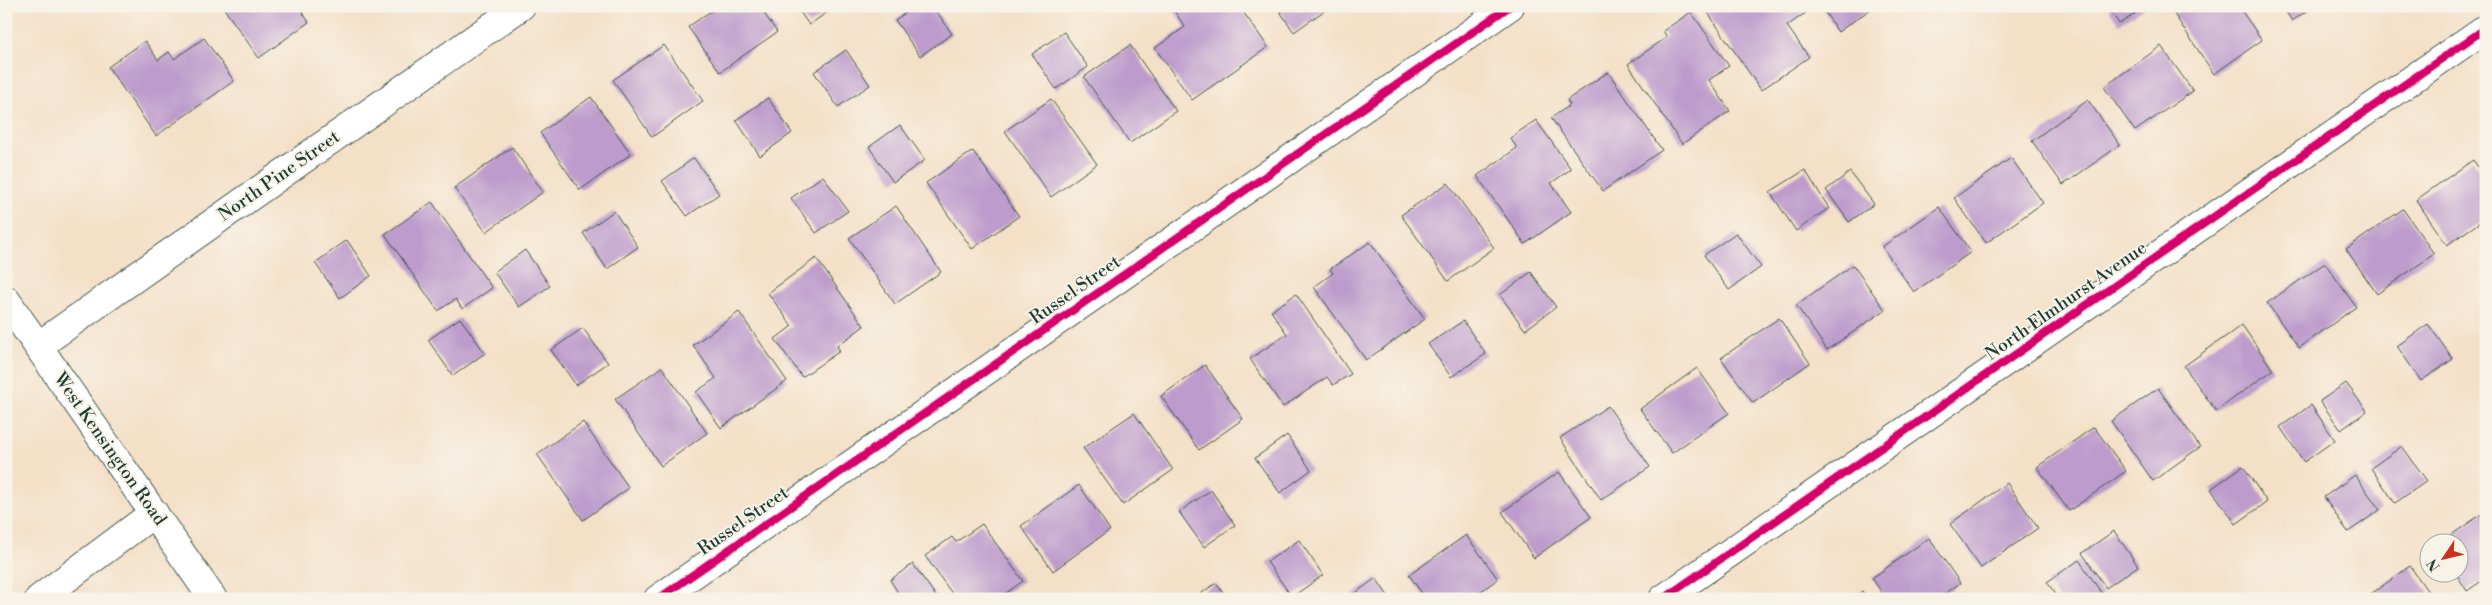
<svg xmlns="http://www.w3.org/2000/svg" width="2492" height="605" font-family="'Libre Bodoni',serif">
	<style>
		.building { fill: #bd9bcc }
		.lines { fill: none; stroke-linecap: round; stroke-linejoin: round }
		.minor-casing { stroke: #3f554a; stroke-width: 30 }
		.major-casing { stroke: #3f554a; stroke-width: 30 }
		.minor { stroke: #fff; stroke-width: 28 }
		.major { stroke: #fff; stroke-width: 28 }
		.cycleway-casing { stroke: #f7f3e8; stroke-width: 11 }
		.cycleway { stroke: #d6006c; stroke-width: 8 }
		.labels { text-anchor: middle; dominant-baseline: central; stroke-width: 4; stroke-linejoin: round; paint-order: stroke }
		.street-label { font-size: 18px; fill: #1f3d34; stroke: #f7f3e8 }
	</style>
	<rect width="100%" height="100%" fill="#f7f3e8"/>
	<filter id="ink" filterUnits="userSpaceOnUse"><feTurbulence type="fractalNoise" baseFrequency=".02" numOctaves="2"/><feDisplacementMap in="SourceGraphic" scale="10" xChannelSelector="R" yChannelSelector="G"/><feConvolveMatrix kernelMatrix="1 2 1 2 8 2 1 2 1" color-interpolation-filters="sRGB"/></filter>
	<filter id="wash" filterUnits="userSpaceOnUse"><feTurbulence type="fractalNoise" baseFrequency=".0096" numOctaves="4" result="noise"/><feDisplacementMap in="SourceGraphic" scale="20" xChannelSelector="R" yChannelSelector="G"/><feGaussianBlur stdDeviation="1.12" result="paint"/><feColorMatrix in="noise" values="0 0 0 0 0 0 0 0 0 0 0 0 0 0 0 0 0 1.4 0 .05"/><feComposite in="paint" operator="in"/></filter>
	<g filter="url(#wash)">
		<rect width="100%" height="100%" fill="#f4e0c7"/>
		<g id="blocks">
			<!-- building -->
			<g class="building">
				<polygon points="222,6 298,6 309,22 259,58"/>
				<polygon points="718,6 759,6 777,32 720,72 688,27"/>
				<polygon points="796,6 836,6 809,25"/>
				<polygon points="916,6 933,6 952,34 920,56 895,20"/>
				<polygon points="1171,6 1239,6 1268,47 1192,100 1155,48 1185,27"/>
				<polygon points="1276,6 1331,6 1294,32"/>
				<polygon points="1712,6 1803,6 1807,12 1787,26 1809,57 1761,90 1706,10"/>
				<polygon points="1821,6 1875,6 1838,32"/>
				<polygon points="2107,6 2147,6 2119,24"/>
				<polygon points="2185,6 2238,6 2262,40 2214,74 2174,14"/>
				<polygon points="2282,6 2314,6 2292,21"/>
				<polygon points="1691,12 1729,66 1709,80 1730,111 1682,144 1628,64 1667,37 1663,31"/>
				<polygon points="1064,32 1088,67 1056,89 1032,54"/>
				<polygon points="204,38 234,81 156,136 108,67 145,41 158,60 169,52 174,59"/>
				<polygon points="664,45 703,101 652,137 613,80"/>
				<polygon points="1130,45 1176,111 1130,143 1084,77"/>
				<polygon points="2161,46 2193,91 2135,131 2104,87"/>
				<polygon points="846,50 870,85 838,107 814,72"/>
				<polygon points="1608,72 1662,150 1603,191 1551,118 1570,105 1567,100"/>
				<polygon points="591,97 631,154 580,190 540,133"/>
				<polygon points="768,98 792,133 760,156 736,120"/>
				<polygon points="1051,99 1097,164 1051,197 1005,131"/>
				<polygon points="2088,100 2120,145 2063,185 2032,141"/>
				<polygon points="1536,120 1571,169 1551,183 1571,212 1525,244 1477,176 1517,148 1510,138"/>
				<polygon points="900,125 925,160 893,182 869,147"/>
				<polygon points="512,147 543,192 486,232 454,188"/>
				<polygon points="973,151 1019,216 972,249 926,183"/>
				<polygon points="694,158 719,194 687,216 662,181"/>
				<polygon points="2011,158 2043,203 1986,243 1954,198"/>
				<polygon points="2473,160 2486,178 2486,218 2447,245 2416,200"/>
				<polygon points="1805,170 1829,208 1796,231 1770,192"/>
				<polygon points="1850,172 1874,204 1849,222 1826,190"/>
				<polygon points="823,176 848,211 816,233 791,198"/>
				<polygon points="1448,183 1494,248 1448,281 1401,215"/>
				<polygon points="432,202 492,288 462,309 456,299 438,311 385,234"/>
				<polygon points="896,206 941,272 895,304 849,238"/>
				<polygon points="1939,207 1971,252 1914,292 1882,247"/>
				<polygon points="2403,209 2434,254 2377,294 2346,249"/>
				<polygon points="614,211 638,247 607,269 583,233"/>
				<polygon points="1736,233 1761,267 1729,290 1704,255"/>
				<polygon points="347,240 371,276 340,298 315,263"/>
				<polygon points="1370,242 1425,319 1366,360 1314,287 1333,273 1330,269"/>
				<polygon points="525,250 550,286 519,307 494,272"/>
				<polygon points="816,258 864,326 837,346 840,351 802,377 775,339 792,326 768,293"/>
				<polygon points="2325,263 2356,307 2299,348 2267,303"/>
				<polygon points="1853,265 1885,310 1827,350 1796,305"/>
				<polygon points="1531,272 1556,307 1525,330 1500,295"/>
				<polygon points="1296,294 1351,374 1333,385 1327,377 1283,407 1250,359 1287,334 1271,311"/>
				<polygon points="739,312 787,381 721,428 696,392 716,378 693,345"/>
				<polygon points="460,318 485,353 453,376 428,340"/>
				<polygon points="1779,318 1810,363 1753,403 1721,358"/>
				<polygon points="1463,321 1486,354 1451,377 1428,344"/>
				<polygon points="2428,324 2453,359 2421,381 2397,346"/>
				<polygon points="2242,325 2273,370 2216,411 2184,366"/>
				<polygon points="583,328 608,363 576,385 551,350"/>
				<polygon points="1205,365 1243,419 1199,450 1161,396"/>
				<polygon points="662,367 707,433 661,466 615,399"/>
				<polygon points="1697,368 1729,413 1672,453 1640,409"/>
				<polygon points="2346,383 2367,411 2341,430 2320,401"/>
				<polygon points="2158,388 2200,447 2153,481 2111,421"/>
				<polygon points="2311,405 2335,440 2304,462 2280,427"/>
				<polygon points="1608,406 1650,467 1601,500 1560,438"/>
				<polygon points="1134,413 1173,470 1123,505 1083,448"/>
				<polygon points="583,422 629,488 583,520 537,454"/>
				<polygon points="2094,427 2126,471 2069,511 2037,467"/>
				<polygon points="1287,435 1311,470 1280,493 1255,458"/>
				<polygon points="2402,446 2427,481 2395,503 2371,468"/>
				<polygon points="2243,466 2267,502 2236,524 2211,489"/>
				<polygon points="1559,472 1591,517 1534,558 1502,512"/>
				<polygon points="2355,475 2380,510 2348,532 2324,497"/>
				<polygon points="2007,483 2038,528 1981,568 1950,524"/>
				<polygon points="1079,485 1110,530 1053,571 1021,526"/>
				<polygon points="1211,490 1235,525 1204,547 1179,512"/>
				<polygon points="2486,511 2486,578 2467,591 2455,572 2460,572 2460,542 2441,542"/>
				<polygon points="982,524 1023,581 998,599 956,599 925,556 952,537 956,542"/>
				<polygon points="2114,531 2138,566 2106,588 2082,553"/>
				<polygon points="1466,535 1498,579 1470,599 1426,599 1409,575"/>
				<polygon points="1929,538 1960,583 1938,599 1886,599 1872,578"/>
				<polygon points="1299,540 1323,575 1292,597 1267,562"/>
				<polygon points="2079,560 2103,595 2098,599 2059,599 2047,582"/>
				<polygon points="913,564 938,599 891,599 899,594 890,580"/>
				<polygon points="2410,566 2433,599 2364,599"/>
				<polygon points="1376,578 1390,599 1347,599"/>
				<polygon points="1216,583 1227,599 1193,599"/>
				<polygon points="1862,591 1868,599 1851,599"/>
			</g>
		</g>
	</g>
	<g filter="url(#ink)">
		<use href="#blocks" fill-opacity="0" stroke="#3f554a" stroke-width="1"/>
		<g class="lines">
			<defs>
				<g id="minor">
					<polyline points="38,346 521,6"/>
					<polyline points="39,599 154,513"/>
					<polyline points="658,599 1510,6"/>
					<polyline points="1663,599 2486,28"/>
				</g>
				<polyline id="major" points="6,300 213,599"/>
			</defs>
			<!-- minor casing -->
			<use href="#minor" class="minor-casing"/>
			<!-- major casing -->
			<use href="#major" class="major-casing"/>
			<!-- minor -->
			<use href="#minor" class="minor"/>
			<!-- major -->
			<use href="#major" class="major"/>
			<defs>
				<g id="cycleway">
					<polyline points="658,599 1510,6"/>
					<polyline points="1663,599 2486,28"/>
				</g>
			</defs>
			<!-- cycleway casing -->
			<use href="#cycleway" class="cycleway-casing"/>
			<!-- cycleway -->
			<use href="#cycleway" class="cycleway"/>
		</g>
	</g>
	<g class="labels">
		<!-- street labels -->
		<g class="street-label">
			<text transform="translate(279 176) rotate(-35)">North Pine Street</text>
			<text transform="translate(1075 290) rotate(-35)">Russel Street</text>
			<text transform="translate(2066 301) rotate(-35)">North Elmhurst Avenue</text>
			<text transform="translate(110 449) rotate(55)">West Kensington Road</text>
			<text transform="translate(743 521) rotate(-35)">Russel Street</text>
		</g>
	</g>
	<!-- margin -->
	<rect width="2492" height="605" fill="none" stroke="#f7f3e8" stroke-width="25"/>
	<!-- north arrow -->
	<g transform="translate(2444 558) rotate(235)"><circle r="24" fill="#f7f3e8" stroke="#a1aaa0"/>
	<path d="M0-4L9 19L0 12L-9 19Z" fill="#c8321e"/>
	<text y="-8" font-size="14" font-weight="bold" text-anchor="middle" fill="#1f3d34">N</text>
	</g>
</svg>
